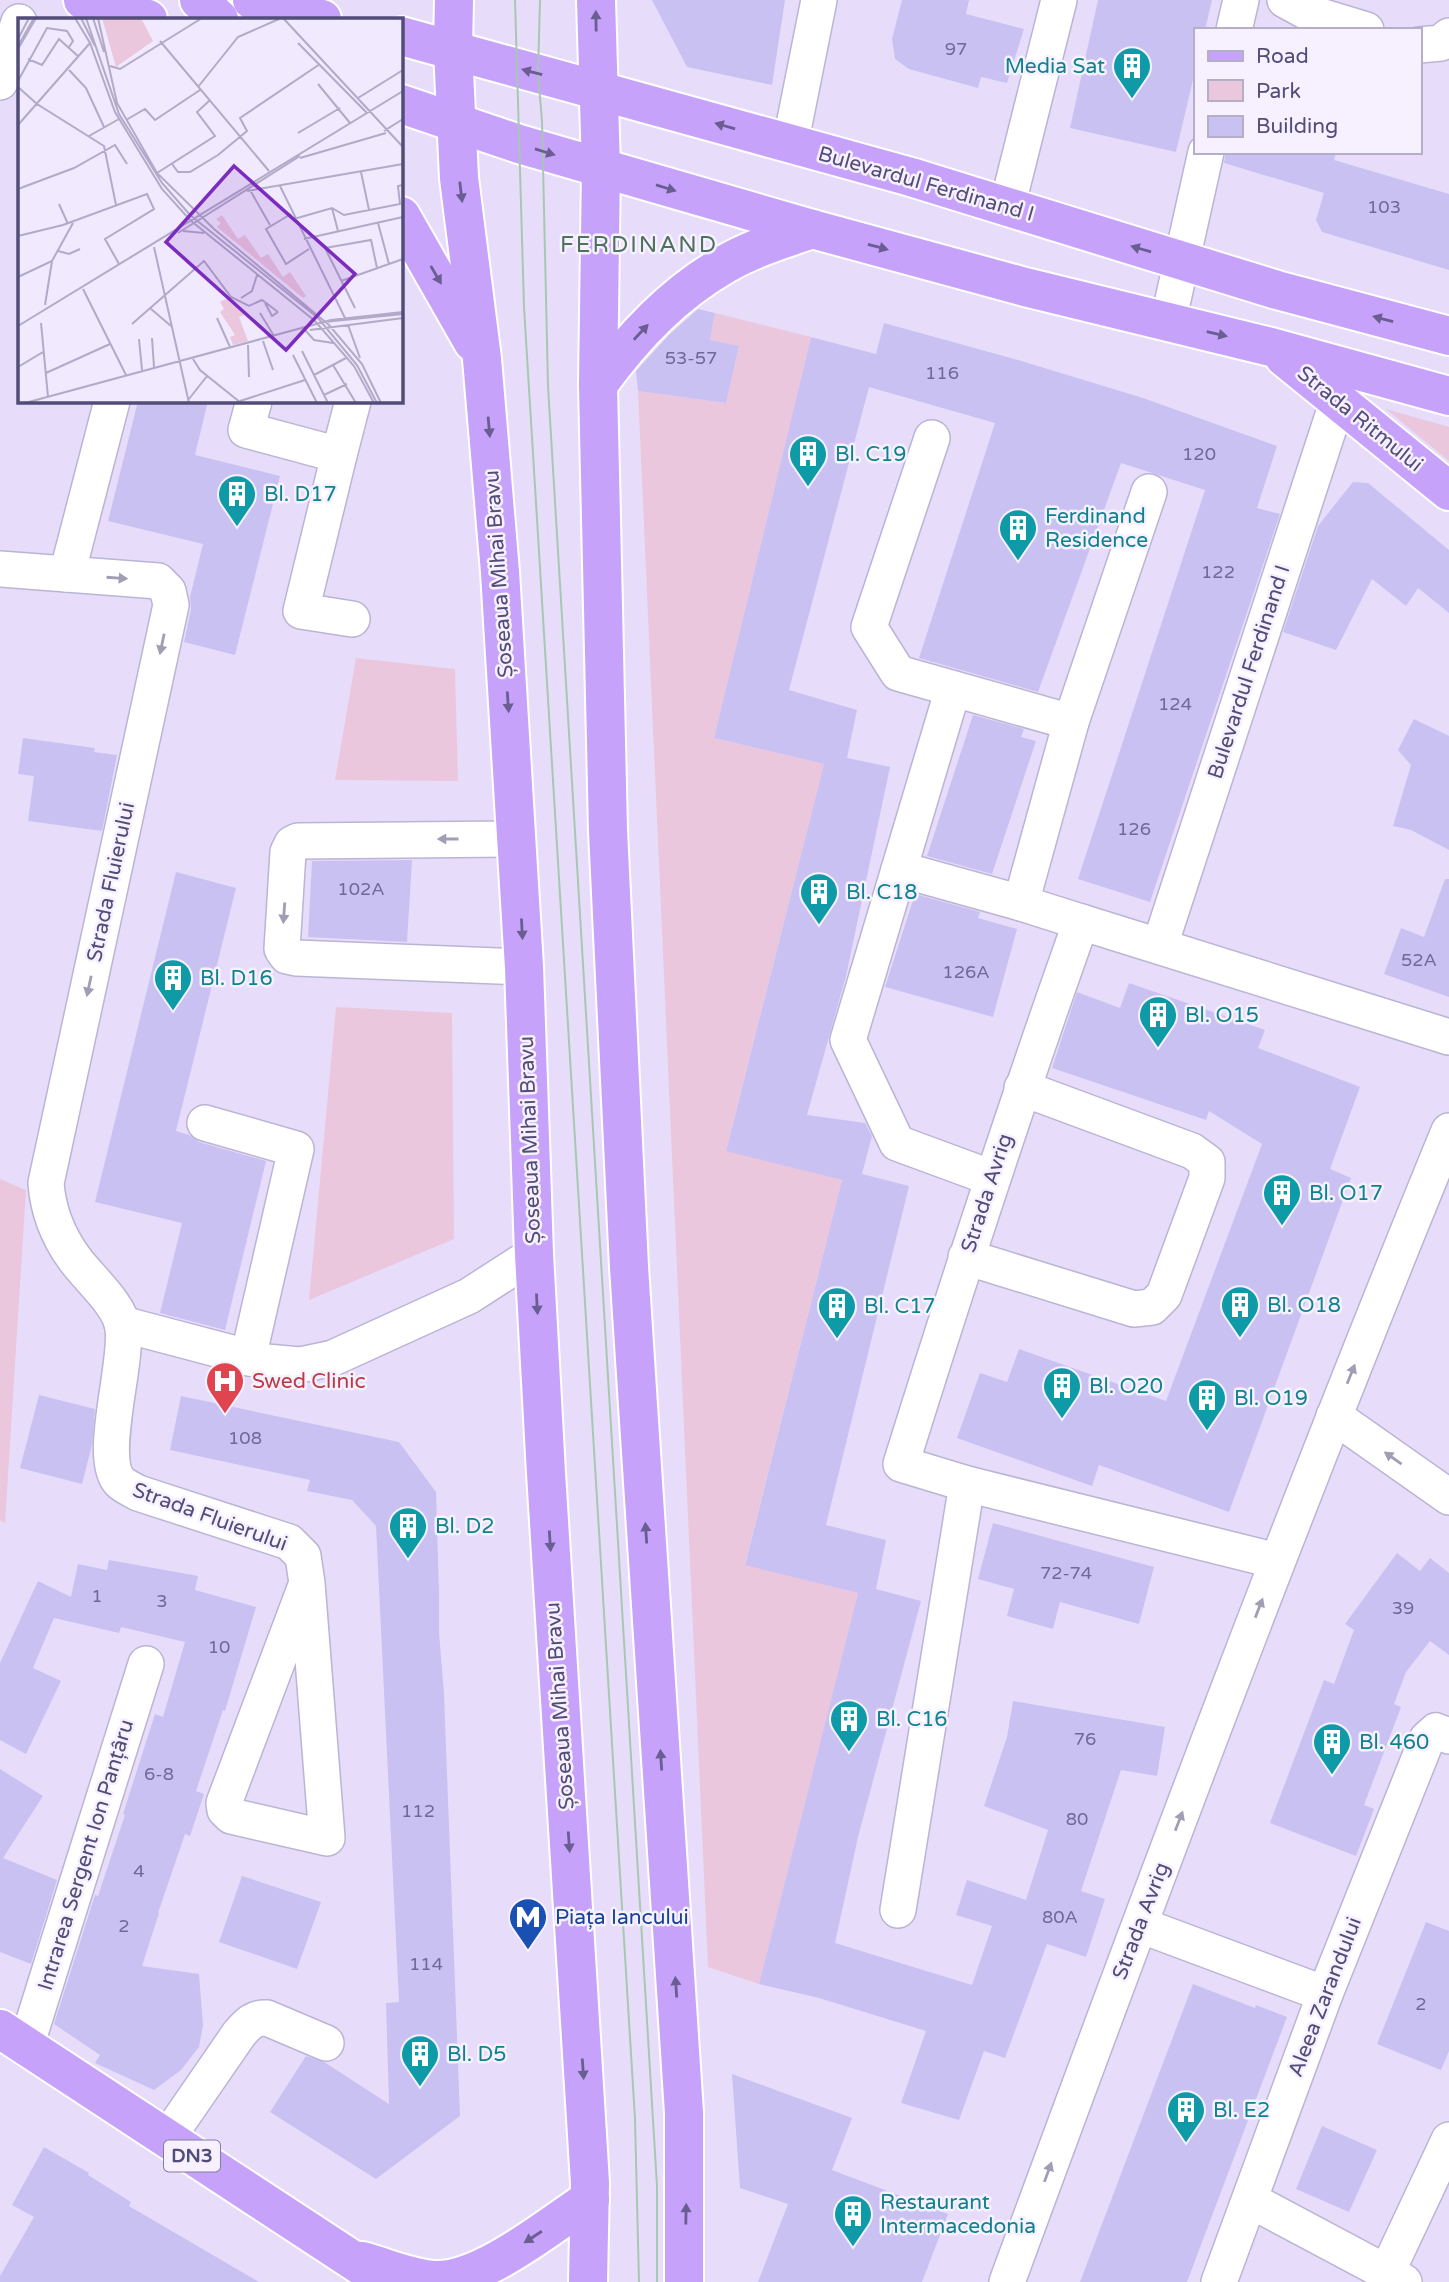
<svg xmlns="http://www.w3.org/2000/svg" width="1449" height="2282" font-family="'Varela Round',sans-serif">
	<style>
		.residential { fill: #e7ddfa; fill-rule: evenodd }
		.green { fill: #ebc7dd }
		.building { fill: #cac1f3 }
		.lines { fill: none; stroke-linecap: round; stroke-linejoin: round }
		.minor-casing { stroke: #bbb4d4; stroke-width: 38 }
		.major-casing { stroke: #fff; stroke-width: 42 }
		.minor { stroke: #fff; stroke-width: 35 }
		.major { stroke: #c7a2fb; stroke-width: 38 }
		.tram { stroke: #a6c8b1; stroke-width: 2 }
		.oneway { fill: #695d92 }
		.oneway2 { fill: #a09db5 }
		.labels { text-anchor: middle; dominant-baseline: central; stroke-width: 5; stroke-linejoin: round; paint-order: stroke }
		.number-label { font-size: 18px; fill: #706997 }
		.shield { fill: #f6f0ff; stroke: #837da0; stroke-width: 2 }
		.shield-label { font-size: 19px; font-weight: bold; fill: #524c78 }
		.culture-label { font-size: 21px; fill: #0d838f; stroke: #f6f0ff; text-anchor: start }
		.street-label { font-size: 21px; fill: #524c78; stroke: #f6f0ff }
		.health-label { font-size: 21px; fill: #be3a42; stroke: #f6f0ff; text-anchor: start }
		.transit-label { font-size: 21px; fill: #164399; stroke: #f6f0ff; text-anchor: start }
		.neighbourhood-label { font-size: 23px; letter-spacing: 2px; fill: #4e725e; stroke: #f6f0ff }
		.inset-road { fill: none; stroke: #b1aac8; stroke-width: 2 }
		.view { fill: #7b2cbf; fill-opacity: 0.15; stroke: #7b2cbf; stroke-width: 3.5 }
		.inset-edge { fill: none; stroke: #524c78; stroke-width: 3.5 }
	</style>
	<rect width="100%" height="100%" fill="#f1e9fd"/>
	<!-- residential -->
	<path class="residential" d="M0,0h1449v2282h-1449zM19,19h382v382h-382zM1195,30h224v122h-224z"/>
	<!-- green -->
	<g class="green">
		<polygon points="715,313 811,337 714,738 824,764 726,1150 842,1180 745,1564 858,1593 759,1984 708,1967 638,391 726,403 739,346 710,340"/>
		<polygon points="1386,409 1449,427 1449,461"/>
		<polygon points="356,658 455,669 458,781 335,780"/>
		<polygon points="336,1007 452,1013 454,1239 309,1300"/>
		<polygon points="0,1179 26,1190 5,1523 0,1520"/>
	</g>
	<!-- building -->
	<g class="building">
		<polygon points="652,0 785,0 772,85 687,67"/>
		<polygon points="902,0 969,0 966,14 1024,29 1007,83 981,77 978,88 909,69 895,59 892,39"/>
		<polygon points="1098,0 1212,0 1205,30 1195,30 1195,71 1176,152 1070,128"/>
		<polygon points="1226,152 1336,152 1334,160 1449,194 1449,270 1322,232 1316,220 1324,193 1224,163"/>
		<polygon points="698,309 715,313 710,340 739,346 726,403 638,391 636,371 669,335"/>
		<polygon points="884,323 1018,360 1143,398 1277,446 1257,508 1280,514 1150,902 1078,879 1205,490 1121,463 1038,692 919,658 995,423 869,387 789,690 857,710 847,758 890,767 846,976 807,1115 865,1123 872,1136 862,1174 909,1186 826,1525 886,1540 876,1589 921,1601 858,1837 835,1943 972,1985 992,1926 956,1915 967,1880 1026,1900 1048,1830 984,1806 1007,1737 1013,1701 1165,1727 1157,1776 1121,1770 1081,1891 1105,1899 1086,1957 1047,1944 1005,2058 984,2051 959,2120 901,2103 926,2031 819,1998 759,1984 858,1593 745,1565 842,1180 726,1151 824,764 714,738 811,337 876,354"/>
		<polygon points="138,401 208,401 195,455 280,476 235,655 184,642 191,609 190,597 203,544 108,521"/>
		<polygon points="1353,482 1368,483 1449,550 1449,613 1418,588 1406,606 1372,579 1336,650 1283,632 1318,526"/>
		<polygon points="973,715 1024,729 1021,737 1036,741 992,874 927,856"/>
		<polygon points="1414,719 1449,736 1449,850 1411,830 1393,826 1411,765 1398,750"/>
		<polygon points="23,738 95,748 94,752 117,755 102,831 28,821 34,776 18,774"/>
		<polygon points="412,860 407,942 308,937 312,861"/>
		<polygon points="176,872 236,888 176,1131 189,1135 199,1142 266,1161 225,1330 160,1313 182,1223 95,1202"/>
		<polygon points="1445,879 1449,879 1449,997 1384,974 1401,928 1424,937"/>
		<polygon points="915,894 980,912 978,918 1017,929 993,1017 885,987"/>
		<polygon points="1129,983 1265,1030 1258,1048 1360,1087 1330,1169 1351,1178 1229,1512 1099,1465 1092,1486 957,1438 980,1373 1007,1382 1019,1349 1166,1401 1262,1144 1209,1111 1206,1120 1052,1068 1077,992 1120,1008"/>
		<polygon points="39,1395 95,1409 92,1445 82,1484 20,1468"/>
		<polygon points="181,1396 399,1442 436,1492 439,1594 439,1632 444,1694 460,2116 376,2179 270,2112 306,2056 324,2062 389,2104 386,2003 399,2002 376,1526 352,1500 307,1491 310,1480 170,1450"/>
		<polygon points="993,1523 1154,1567 1139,1624 1060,1602 1053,1629 1007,1616 1014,1589 978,1579"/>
		<polygon points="1397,1553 1420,1571 1430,1558 1449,1573 1449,1655 1430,1641 1406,1672 1394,1704 1401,1707 1364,1805 1374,1809 1356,1856 1270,1823 1324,1680 1334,1684 1354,1630 1345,1624"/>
		<polygon points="109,1560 198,1576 195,1590 256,1607 225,1711 223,1710 196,1791 204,1794 190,1836 185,1834 158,1913 159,1913 142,1966 199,1974 203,2025 199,2047 181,2070 154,2090 95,2063 100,2055 54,2024 95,1895 98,1896 125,1815 123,1814 155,1714 163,1717 185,1642 121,1627 119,1633 54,1618 33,1668 61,1681 26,1754 0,1740 0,1663 38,1581 71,1597 78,1564 107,1570"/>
		<polygon points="0,1769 43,1796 3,1858 57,1880 31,1964 0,1952"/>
		<polygon points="242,1876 321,1902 297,1969 219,1942"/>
		<polygon points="1426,1922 1449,1931 1449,2051 1441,2070 1377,2044"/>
		<polygon points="1193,1984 1255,2008 1256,2005 1287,2017 1187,2282 1080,2282"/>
		<polygon points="732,2074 852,2118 832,2170 948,2214 922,2282 758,2282 788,2204 740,2188"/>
		<polygon points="1322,2126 1377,2150 1349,2212 1296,2189"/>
		<polygon points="44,2147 89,2173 88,2175 131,2202 129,2206 259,2282 0,2282 0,2276 34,2217 12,2205"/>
	</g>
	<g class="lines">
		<defs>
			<g id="minor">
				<polyline points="1285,0 1307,12 1366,30"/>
				<polyline points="1234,30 1241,0"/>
				<polyline points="1419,45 1441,43 1449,36"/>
				<polyline points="0,82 19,22"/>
				<polyline points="790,145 819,0"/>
				<polyline points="1007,207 1059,0"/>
				<polyline points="1168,322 1206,152"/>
				<polyline points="254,401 246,430 339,455 301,611 352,619"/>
				<polyline points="932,438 869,627 898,673 1071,722"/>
				<polyline points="339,455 353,401"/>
				<path d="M0,569l158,12 10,10 3,14 -125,578c2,27 12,53 28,75 14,20 46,46 49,70 5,37 -26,130 -3,154 4,4 13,8 18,11l151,49 14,14 4,27 20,255 -96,-22 -6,-6 -1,-7 83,-220"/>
				<polyline points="67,574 112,401"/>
				<polyline points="953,689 848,1040 897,1143 992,1178"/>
				<polyline points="516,839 298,841 292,844 288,852 282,949 287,956 296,958 524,967"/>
				<polyline points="899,869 1021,903"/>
				<polyline points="1081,922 1021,903 1071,722 1149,492"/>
				<polyline points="1160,945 1338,400"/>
				<polyline points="205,1123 296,1149 248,1358"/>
				<polyline points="966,1257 1134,1309 1152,1307 1164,1295 1207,1178 1207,1162 1192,1151 1022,1088"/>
				<polyline points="122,1324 266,1362 300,1365 333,1358 469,1296 534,1254"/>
				<polyline points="1334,1416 1449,1497"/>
				<path d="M1277,1561l-310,-77 -66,-20c57,-182 116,-363 180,-542l368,115"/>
				<polyline points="898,1910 967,1484"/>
				<polyline points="1140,1925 1325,1994"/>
				<polyline points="26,2046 146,1664"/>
				<path d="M166,2140l73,-106c8,-9 14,-17 28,-16l59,25"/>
				<polyline points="1250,2200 1404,2282"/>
				<polyline points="1387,2272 1449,2140"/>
				<path d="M1007,2282c142,-386 286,-771 442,-1151"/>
				<polyline points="1219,2282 1325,1994 1427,1739 1436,1731 1449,1736"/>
			</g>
			<g id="major">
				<polyline points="83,0 148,19"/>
				<polyline points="199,0 219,19"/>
				<polyline points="252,0 322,19"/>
				<polyline points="454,0 453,49 459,178 482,359 500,572 524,967 534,1254 546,1473 590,2183 588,2282"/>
				<polyline points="596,0 601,168 598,385 608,831 629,1267 684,2113 684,2282"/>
				<polyline points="401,36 911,177 1277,290 1449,336"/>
				<polyline points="401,104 519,144 812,229 1025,287 1271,347 1449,396"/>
				<polyline points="401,216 473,342"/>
				<polyline points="1284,357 1449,491"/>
				<path d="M598,385c33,-46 74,-90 124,-119 28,-17 59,-26 90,-37"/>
				<polyline points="0,2029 386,2282"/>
				<path d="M362,2261c23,6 49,18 73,19 46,2 116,-55 155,-81"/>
			</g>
		</defs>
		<!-- minor casing -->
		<use href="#minor" class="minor-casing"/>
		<!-- major casing -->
		<use href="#major" class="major-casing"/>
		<!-- minor -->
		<use href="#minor" class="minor"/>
		<!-- major -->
		<use href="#major" class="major"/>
		<!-- tram -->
		<g class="tram">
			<polyline points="515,0 524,307 635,2119 639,2282"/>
			<polyline points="540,0 538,74 542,121 548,386 657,2186 657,2282"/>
		</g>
	</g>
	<!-- one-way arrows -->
	<defs><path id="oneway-solid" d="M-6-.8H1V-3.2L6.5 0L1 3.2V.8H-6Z" transform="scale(1.75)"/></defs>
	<g class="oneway">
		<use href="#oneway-solid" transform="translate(596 21) rotate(-91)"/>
		<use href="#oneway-solid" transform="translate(532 72) rotate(-165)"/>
		<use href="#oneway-solid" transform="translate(725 126) rotate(-164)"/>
		<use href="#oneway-solid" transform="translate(545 152) rotate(17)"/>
		<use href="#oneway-solid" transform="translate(666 188) rotate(17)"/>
		<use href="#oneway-solid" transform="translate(461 192) rotate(83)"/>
		<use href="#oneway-solid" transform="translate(878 247) rotate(15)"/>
		<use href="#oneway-solid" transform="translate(1141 249) rotate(-164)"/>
		<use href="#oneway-solid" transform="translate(436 275) rotate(60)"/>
		<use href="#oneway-solid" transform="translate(1383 319) rotate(-165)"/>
		<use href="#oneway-solid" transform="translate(641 332) rotate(-47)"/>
		<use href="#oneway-solid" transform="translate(1217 334) rotate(13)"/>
		<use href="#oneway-solid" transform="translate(489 427) rotate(85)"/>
		<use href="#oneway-solid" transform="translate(508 702) rotate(86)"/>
		<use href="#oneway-solid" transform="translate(522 929) rotate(87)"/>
		<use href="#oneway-solid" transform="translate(537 1304) rotate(87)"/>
		<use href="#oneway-solid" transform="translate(646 1533) rotate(-94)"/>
		<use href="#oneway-solid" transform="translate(550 1541) rotate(86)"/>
		<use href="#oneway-solid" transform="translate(661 1760) rotate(-94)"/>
		<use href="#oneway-solid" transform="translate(569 1842) rotate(86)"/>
		<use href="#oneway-solid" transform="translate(676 1987) rotate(-94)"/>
		<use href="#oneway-solid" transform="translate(583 2069) rotate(86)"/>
		<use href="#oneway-solid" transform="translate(686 2214) rotate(-89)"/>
		<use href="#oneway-solid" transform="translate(533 2237) rotate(147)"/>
	</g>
	<g class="oneway2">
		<use href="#oneway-solid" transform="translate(117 578) rotate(4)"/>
		<use href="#oneway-solid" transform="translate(162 644) rotate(102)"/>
		<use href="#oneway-solid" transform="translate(448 839) rotate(180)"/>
		<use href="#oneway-solid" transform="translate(284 913) rotate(94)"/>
		<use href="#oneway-solid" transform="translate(89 986) rotate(102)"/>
		<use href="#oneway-solid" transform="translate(1351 1374) rotate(-68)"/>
		<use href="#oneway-solid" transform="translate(1393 1458) rotate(-145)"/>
		<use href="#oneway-solid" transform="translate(1259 1608) rotate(-69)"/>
		<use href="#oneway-solid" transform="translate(1179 1821) rotate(-69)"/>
		<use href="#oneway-solid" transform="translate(1048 2172) rotate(-70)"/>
	</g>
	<!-- icons -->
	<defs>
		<symbol id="building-pin" viewBox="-11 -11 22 30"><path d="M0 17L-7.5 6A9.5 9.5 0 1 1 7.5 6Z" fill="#0f9aa8" stroke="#f6f0ff"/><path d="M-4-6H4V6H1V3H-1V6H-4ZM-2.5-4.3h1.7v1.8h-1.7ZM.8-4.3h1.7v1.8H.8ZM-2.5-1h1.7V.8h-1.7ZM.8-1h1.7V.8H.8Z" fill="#fff"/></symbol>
		<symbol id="hospital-pin" viewBox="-11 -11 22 30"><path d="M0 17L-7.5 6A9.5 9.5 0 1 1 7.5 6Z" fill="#e0444e" stroke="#f6f0ff"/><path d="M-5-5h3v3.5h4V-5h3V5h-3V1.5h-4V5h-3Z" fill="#fff"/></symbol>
		<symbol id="metro-pin" viewBox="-11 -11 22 30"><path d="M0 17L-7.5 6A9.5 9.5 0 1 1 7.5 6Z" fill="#1a4fb4" stroke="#f6f0ff"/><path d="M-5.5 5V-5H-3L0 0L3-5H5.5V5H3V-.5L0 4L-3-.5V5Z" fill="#fff"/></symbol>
	</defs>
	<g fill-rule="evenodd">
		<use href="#building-pin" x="1110" y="44" width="44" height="60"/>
		<use href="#building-pin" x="786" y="432" width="44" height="60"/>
		<use href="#building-pin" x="215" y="472" width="44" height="60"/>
		<use href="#building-pin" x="996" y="506" width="44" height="60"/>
		<use href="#building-pin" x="797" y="870" width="44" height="60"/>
		<use href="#building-pin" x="151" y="956" width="44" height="60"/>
		<use href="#building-pin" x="1136" y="993" width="44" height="60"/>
		<use href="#building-pin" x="1260" y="1171" width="44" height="60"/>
		<use href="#building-pin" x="1218" y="1283" width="44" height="60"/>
		<use href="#building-pin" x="815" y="1284" width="44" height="60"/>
		<use href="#hospital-pin" x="203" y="1359" width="44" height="60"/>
		<use href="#building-pin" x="1040" y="1364" width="44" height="60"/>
		<use href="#building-pin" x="1185" y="1376" width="44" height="60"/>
		<use href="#building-pin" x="386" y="1504" width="44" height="60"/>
		<use href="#building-pin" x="827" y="1697" width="44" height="60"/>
		<use href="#building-pin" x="1310" y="1720" width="44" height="60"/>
		<use href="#metro-pin" x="506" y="1895" width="44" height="60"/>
		<use href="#building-pin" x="398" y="2032" width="44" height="60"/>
		<use href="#building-pin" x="1164" y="2088" width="44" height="60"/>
		<use href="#building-pin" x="831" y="2192" width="44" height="60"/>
	</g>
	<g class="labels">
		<!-- number labels -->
		<g class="number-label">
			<text x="956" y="49">97</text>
			<text x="1384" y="207">103</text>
			<text x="691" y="358">53-57</text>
			<text x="942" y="373">116</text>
			<text x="1199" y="454">120</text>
			<text x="1218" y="572">122</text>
			<text x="1175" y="704">124</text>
			<text x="1134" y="829">126</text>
			<text x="361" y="889">102A</text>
			<text x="1419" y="960">52A</text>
			<text x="966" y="972">126A</text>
			<text x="245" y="1438">108</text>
			<text x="1066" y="1573">72-74</text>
			<text x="97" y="1596">1</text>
			<text x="162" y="1601">3</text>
			<text x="1403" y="1608">39</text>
			<text x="219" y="1647">10</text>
			<text x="1085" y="1739">76</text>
			<text x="159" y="1774">6-8</text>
			<text x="418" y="1811">112</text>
			<text x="1077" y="1819">80</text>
			<text x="139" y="1871">4</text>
			<text x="1060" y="1917">80A</text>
			<text x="124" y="1926">2</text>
			<text x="426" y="1964">114</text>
			<text x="1421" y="2004">2</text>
		</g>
		<!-- shield labels -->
		<rect class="shield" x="164" y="2140.5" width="56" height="31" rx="5"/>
		<g class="shield-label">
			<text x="192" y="2156">DN3</text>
		</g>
		<!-- culture labels -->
		<g class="culture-label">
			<text x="1105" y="66" text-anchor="end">Media Sat</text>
			<text x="835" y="454">Bl. C19</text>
			<text x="264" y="494">Bl. D17</text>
			<text x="1045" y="516">Ferdinand<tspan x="1045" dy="24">Residence</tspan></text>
			<text x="846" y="892">Bl. C18</text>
			<text x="200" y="978">Bl. D16</text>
			<text x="1185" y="1015">Bl. O15</text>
			<text x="1309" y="1193">Bl. O17</text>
			<text x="1267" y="1305">Bl. O18</text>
			<text x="864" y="1306">Bl. C17</text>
			<text x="1089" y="1386">Bl. O20</text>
			<text x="1234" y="1398">Bl. O19</text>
			<text x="435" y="1526">Bl. D2</text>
			<text x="876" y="1719">Bl. C16</text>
			<text x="1359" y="1742">Bl. 460</text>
			<text x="447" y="2054">Bl. D5</text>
			<text x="1213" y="2110">Bl. E2</text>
			<text x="880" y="2202">Restaurant<tspan x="880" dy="24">Intermacedonia</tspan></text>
		</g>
		<!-- street labels -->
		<g class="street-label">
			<text transform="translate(926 184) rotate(16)">Bulevardul Ferdinand I</text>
			<text transform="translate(1360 419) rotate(39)">Strada Ritmului</text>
			<text transform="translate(499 574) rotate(-94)">Șoseaua Mihai Bravu</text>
			<text transform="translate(1249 672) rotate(-72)">Bulevardul Ferdinand I</text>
			<text transform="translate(111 882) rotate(-78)">Strada Fluierului</text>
			<text transform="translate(530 1140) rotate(-92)">Șoseaua Mihai Bravu</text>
			<text transform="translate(987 1193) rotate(-72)">Strada Avrig</text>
			<text transform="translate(210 1517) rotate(20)">Strada Fluierului</text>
			<text transform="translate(560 1706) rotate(-94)">Șoseaua Mihai Bravu</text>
			<text transform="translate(86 1855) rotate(-73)">Intrarea Sergent Ion Panțâru</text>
			<text transform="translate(1141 1921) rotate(-69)">Strada Avrig</text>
			<text transform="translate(1325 1997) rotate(-69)">Aleea Zarandului</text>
		</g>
		<!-- health labels -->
		<g class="health-label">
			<text x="252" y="1381">Swed Clinic</text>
		</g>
		<!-- transit labels -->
		<g class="transit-label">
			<text x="555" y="1917">Piața Iancului</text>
		</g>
		<!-- neighbourhood labels -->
		<g class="neighbourhood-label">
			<text x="639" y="245">FERDINAND</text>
		</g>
	</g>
	<!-- overview -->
	<g transform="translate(18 18)">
		<rect width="385" height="385" fill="#f1e9fd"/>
		<path d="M84,0h39l12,23 -37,26zM204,197l16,24 7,-4 16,23 7,-4 15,23 7,-5 16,24 -3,2 -86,-71 4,-4 -5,-4zM212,279l16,17 -7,3 9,24 -15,4 -3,-8 5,-2 -15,-23 4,-3 -4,-7z" fill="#ebc7dd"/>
		<path class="inset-road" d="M57,0l15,25 25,69 47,77 28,31 125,101 39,45 20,37M63,0l14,28M68,0l33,96 43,69 28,32 128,103 39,47 20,38M75,0l11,34M80,0l19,85 40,70 57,56 115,96 33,39 19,39M265,0l120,129M0,21l11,-21M142,23l109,130M280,25l69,70M0,28l16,-28M0,31l18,-31M10,41l14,6 17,-26 20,18M92,48l10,3 82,-51M51,52l17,18 18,39M0,63l29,-53 20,3 6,10 -4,6M300,66l32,39M0,69l19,17 67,42 12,59M180,69l40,-50 41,-18M340,80l45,-28M108,102l19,-11 10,11 45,-30M0,107l72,-82M366,113l19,-12M280,115l42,-25M71,118l30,-17M282,140l86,-25M154,146l6,8h12l28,-17 29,-24 -7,-13 80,-54M343,154l8,38M139,155l58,-37 -18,-24 12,-11M262,168l65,132M0,171l56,-21 41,-23 12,19M232,172l20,35M229,173l156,-27M41,186l9,20M314,190l6,23M273,196l-25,15 20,35 23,-15M276,201l38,-11 12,7 56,-11 -2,-18 5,-1M360,205l11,41M165,213l21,2M160,215l122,-77M0,218l45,-11 84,-31 7,15 -49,30 14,25M286,221l99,-22M136,229l35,156M40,233l11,3 11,-5M0,259l34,-16 21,-38M323,263l62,-22M65,271l43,86M223,280l11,-7 5,-16M247,285l7,13 6,-4M27,287l7,-44M337,290l-30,-60 46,-8 6,28M133,291l20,17M242,295l14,23M199,300l13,29M306,304l79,-8M23,305l7,74M114,306l72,-63 27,36 18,9 13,-6 16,12M330,307l12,33M0,308l385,-235M287,312l9,10 19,3M292,312l93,-12M134,320l2,29M121,321l3,31M245,323l10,29M230,327l1,32M284,333l26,52M275,337l24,48M175,341l7,11 41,33M315,347l23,38M0,349l25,-15M28,355l64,-29M296,357l32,-17M306,377l23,-11M171,381l18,-23M222,383l65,-21M7,385l306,-83 72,-8"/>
		<path class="view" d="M216,148l121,108 -69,76 -120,-108z"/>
		<rect width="385" height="385" class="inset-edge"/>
	</g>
	<!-- legend -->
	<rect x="1194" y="28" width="228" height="126" fill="#f6f0ff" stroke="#b4aec9" stroke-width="2"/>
	<rect x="1208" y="51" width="35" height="10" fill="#c7a2fb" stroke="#b4aec9" stroke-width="2"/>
	<text x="1256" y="63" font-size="21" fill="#524c78">Road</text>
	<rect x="1208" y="80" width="35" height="21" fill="#ebc7dd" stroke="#b4aec9" stroke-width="2"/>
	<text x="1256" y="98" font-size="21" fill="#524c78">Park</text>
	<rect x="1208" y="116" width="35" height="21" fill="#cac1f3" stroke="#b4aec9" stroke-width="2"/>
	<text x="1256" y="133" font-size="21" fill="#524c78">Building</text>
</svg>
